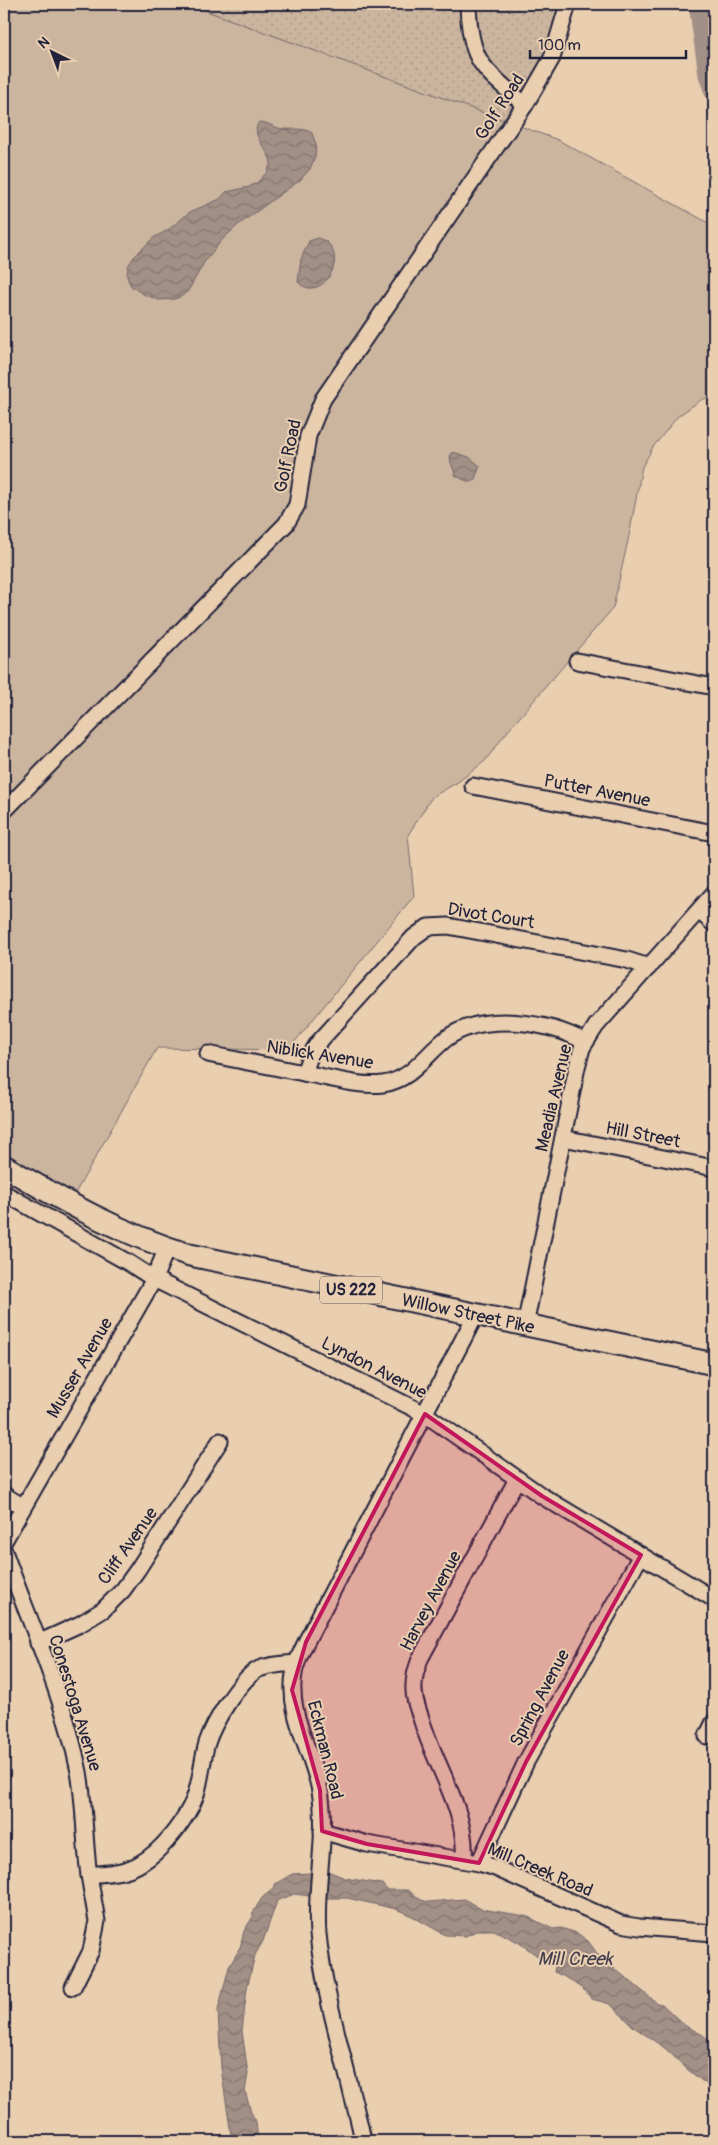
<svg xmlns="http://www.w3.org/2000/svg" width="718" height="2145" font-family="Pangolin,sans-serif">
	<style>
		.grass { fill: #ccb59f; stroke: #776c6d }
		.park { fill: url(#park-dots); stroke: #776c6d }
		.water { fill: url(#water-waves); stroke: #6f6468 }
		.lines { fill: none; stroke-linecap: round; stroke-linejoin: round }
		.river { stroke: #a29086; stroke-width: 19 }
		.minor-casing { stroke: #22223b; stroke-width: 19 }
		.highway-casing { stroke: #22223b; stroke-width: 25 }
		.minor { stroke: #e9ceb0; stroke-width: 15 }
		.highway { stroke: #e9ceb0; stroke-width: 21 }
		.marked { fill: #c2185b; fill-opacity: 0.2; stroke: #c2185b; stroke-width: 4; stroke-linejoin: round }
		.labels { text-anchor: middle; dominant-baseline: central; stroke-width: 4; stroke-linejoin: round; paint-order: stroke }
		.shield { fill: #e9ceb0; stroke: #5e565e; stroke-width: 1 }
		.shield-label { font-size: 16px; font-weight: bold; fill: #22223b }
		.street-label { font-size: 18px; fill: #22223b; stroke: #e9ceb0 }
		.water-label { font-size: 19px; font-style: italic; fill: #423e4e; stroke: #e9ceb0 }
	</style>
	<defs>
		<pattern id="park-dots" width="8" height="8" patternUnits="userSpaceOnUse" patternTransform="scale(1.25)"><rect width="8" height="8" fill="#ccb59f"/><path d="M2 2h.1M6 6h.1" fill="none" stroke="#af9b8a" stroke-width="1.8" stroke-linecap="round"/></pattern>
		<pattern id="water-waves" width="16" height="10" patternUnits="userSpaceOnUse" patternTransform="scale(1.25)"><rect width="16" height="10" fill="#a29086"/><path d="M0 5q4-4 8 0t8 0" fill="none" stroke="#84756f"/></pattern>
	</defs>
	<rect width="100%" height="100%" fill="#e9ceb0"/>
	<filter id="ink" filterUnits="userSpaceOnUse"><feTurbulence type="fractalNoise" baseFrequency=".02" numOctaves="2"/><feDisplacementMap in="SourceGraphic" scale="10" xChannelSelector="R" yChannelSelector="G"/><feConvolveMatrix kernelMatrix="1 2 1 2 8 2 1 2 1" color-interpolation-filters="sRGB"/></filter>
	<g filter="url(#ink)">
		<!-- grass -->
		<polygon class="grass" points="4,4 188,4 558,140 714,226 714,395 701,400 678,416 653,447 642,467 630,531 613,608 507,732 485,761 458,782 432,797 408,835 414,896 288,1050 157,1048 73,1197 4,1155"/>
		<!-- park -->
		<polygon class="park" points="188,4 561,4 552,36 542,61 503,120"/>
		<!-- water -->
		<g class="water">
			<path d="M259,122c9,0 15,6 24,7 10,1 20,-2 29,4l4,12 -1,12 -5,12 -10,11 -62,45 -16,15 -17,21 -17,30 -6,5 -7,3 -16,1 -16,-6 -12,-8 -4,-9 1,-11 6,-9 19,-19 15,-8 22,-18 30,-13 6,-7 23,-5 9,-5 9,-10 4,-9c-2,-14 -22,-28 -12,-41z"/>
			<path d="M318,238c3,2 8,2 10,5 20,22 -11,60 -30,39l3,-23 8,-18z"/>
			<polygon points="453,452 469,457 480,466 474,481 469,482 456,476 451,463 450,456"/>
			<polygon points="330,1872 345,1878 382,1884 387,1890 408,1890 421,1900 429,1902 464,1899 481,1909 526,1916 553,1929 561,1928 577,1933 588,1941 599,1956 657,2003 662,2004 684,2025 703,2035 714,2045 714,2090 688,2070 666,2049 634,2027 610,2004 592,1999 582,1988 563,1976 554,1972 556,1961 539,1957 518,1942 494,1930 478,1930 466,1936 445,1935 412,1916 396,1909 347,1898 326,1898 294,1894 277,1901 263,1941 255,1955 247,1988 242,2031 248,2074 245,2091 251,2112 256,2122 258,2141 232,2141 221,2068 218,2010 229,1967 240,1948 244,1931 254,1915 252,1914 262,1898 275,1887 275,1884 292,1874"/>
		</g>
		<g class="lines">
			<!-- river -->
			<polyline class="river" points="698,4 708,75 714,92"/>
			<defs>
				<g id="minor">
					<path d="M468,4c2,60 15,64 57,101"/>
					<polyline points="577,661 714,687"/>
					<polyline points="473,786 714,833"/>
					<polyline points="4,811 286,524 297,505 308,436 323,399 525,105 552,58 568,4"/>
					<polyline points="699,911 714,924"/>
					<path d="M208,1054c33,7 67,13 100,20 24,4 51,13 75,10 29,-4 43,-30 64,-46 36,-26 101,-17 138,4"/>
					<polyline points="304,1073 310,1056 318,1043 414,937 428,927 448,926 627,960 649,967"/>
					<polyline points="563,1138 714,1168"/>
					<polyline points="4,1193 129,1263 154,1279 425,1414 542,1496 714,1599"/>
					<polyline points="525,1326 577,1067 582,1048 596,1026 714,893"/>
					<polyline points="4,1495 22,1506"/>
					<polyline points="4,1541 154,1279 167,1248"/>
					<path d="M4,1551c26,73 60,145 75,221 6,34 5,69 10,103 17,-2 37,-2 52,-12 20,-12 39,-36 50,-57 10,-18 10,-43 16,-63 6,-19 33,-65 52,-74 12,-5 25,-5 38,-6"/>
					<polyline points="38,1643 80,1624 103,1610 123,1590 138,1569 220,1441"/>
					<polyline points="707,1736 714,1722"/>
					<polyline points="322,1831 367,1844 479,1863 493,1867 621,1924 639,1927 714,1933"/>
					<path d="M464,1860c4,-50 -30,-95 -43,-142 -4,-11 -8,-22 -7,-33 0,-10 3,-18 6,-26l97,-180"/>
					<polyline points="479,1863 526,1762 641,1555"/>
					<polyline points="73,1987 91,1951 97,1921 89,1875"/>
					<path d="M363,2141c-3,-18 -9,-37 -13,-55 -12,-49 -27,-101 -32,-152 -4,-47 10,-96 2,-143 -7,-39 -33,-76 -26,-117 1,-11 7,-21 12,-32l165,-318 1,-9"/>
				</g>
				<path id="highway" d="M4,1166c59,35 119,69 186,89l524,109"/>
			</defs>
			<!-- minor casing -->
			<use href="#minor" class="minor-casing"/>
			<!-- highway casing -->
			<use href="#highway" class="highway-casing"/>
			<!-- minor -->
			<use href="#minor" class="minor"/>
			<!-- highway -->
			<use href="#highway" class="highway"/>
		</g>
	</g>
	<!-- marked area -->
	<path class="marked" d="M425,1414l117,82 99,59 -115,207 -47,101 -112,-19 -45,-13 -2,-41 -28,-100 14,-48z"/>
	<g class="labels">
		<!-- shield labels -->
		<rect class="shield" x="320" y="1276.5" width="62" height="27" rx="4"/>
		<g class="shield-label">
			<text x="351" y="1290">US 222</text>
		</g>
		<!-- street labels -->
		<g class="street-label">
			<text transform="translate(500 107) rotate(-57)">Golf Road</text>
			<text transform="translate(288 456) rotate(-78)">Golf Road</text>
			<text transform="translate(597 791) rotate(11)">Putter Avenue</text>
			<text transform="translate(491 916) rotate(9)">Divot Court</text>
			<text transform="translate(320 1055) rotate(9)">Niblick Avenue</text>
			<text transform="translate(554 1098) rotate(-77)">Meadia Avenue</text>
			<text transform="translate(643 1135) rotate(11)">Hill Street</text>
			<text transform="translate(468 1314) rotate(12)">Willow Street Pike</text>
			<text transform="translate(80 1368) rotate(-60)">Musser Avenue</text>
			<text transform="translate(374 1368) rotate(27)">Lyndon Avenue</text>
			<text transform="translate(128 1546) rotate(-55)">Cliff Avenue</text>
			<text transform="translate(431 1601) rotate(-62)">Harvey Avenue</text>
			<text transform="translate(540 1698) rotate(-62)">Spring Avenue</text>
			<text transform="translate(75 1703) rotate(73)">Conestoga Avenue</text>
			<text transform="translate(325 1750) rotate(76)">Eckman Road</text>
			<text transform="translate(540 1870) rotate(23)">Mill Creek Road</text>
		</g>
		<!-- water labels -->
		<g class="water-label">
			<text x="575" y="1959">Mill Creek</text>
		</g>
	</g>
	<!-- margin -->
	<rect width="718" height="2145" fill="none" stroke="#e9ceb0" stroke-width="20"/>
	<rect x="10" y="10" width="698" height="2125" fill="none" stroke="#22223b" stroke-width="2" filter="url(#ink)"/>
	<!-- north arrow -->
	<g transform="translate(52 52) rotate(318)" stroke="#e9ceb0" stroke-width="4" paint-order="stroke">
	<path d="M0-4L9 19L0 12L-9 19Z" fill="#22223b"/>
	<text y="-8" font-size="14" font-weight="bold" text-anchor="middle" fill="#22223b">N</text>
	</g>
	<!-- scale -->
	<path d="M530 50v8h156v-8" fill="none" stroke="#22223b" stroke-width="2.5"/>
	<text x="538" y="50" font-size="15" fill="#22223b" stroke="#e9ceb0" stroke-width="4" paint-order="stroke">100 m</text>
</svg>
